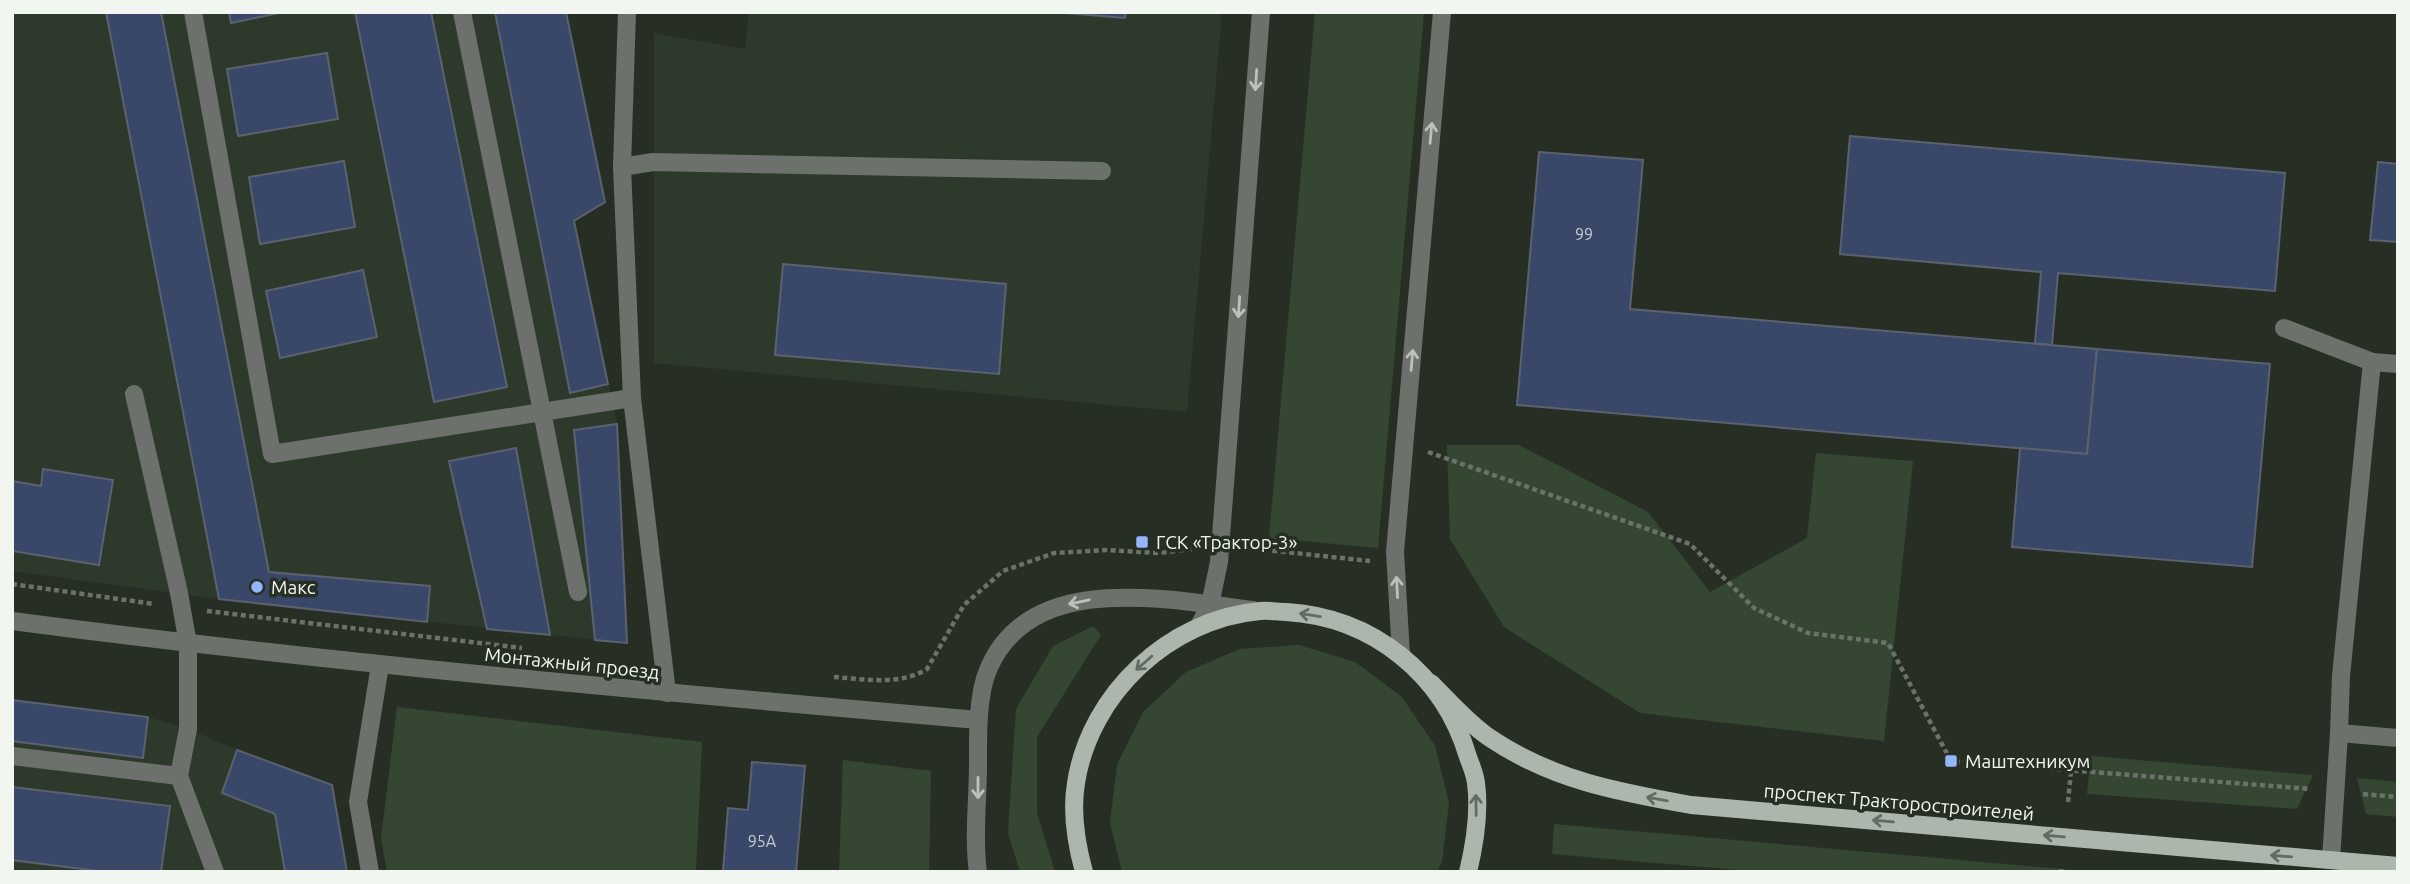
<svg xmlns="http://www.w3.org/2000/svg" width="2410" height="884" font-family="Ubuntu,sans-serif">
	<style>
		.built { fill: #2d3a2b }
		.green { fill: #354732 }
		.building { fill: #394869; stroke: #5b616e; stroke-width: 2 }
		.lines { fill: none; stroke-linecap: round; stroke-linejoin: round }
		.path { stroke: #6a7269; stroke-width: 4.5; stroke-dasharray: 5 3.5; stroke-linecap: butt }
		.lane { stroke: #6d716c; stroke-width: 18 }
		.street { stroke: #6d716c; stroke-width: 18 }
		.primary { stroke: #adb6ac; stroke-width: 18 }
		.oneway { stroke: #bcc1bb }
		.oneway2 { stroke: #636c62 }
		.poi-dot { fill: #95b6fd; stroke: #272f25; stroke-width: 2.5 }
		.labels { text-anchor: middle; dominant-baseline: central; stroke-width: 7; stroke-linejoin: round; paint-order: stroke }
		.number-label { font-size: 16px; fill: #c3cbce }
		.poi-label { font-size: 19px; fill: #f1f7f0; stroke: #272f25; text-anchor: start }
		.street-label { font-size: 19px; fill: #f1f7f0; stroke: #272f25 }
	</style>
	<rect width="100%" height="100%" fill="#272f25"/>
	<!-- built -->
	<g class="built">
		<polygon points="12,12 566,12 605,202 574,221 617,424 627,643 219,599 12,571"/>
		<polygon points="749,12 1222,12 1187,412 654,363 654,33 745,49"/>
		<polygon points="12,700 148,717 188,729 237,750 332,785 347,872 12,872"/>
	</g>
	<!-- green -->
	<g class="green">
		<polygon points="1315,12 1424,12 1378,548 1269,538"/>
		<polygon points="1447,445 1519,445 1648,512 1710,592 1807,538 1816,453 1913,461 1884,741 1640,713 1504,627 1450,539"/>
		<polygon points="1093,626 1101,635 1037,737 1037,813 1055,872 1020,872 1008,833 1016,709 1053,646"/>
		<polygon points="1299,645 1355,662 1402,697 1435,746 1449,803 1442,862 1437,872 1122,872 1110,823 1117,765 1143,712 1186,672 1240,649"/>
		<polygon points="397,707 702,742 696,872 387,872 381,838"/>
		<polygon points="2091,756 2313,775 2297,809 2087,794"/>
		<polygon points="843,760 931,771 929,872 839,872"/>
		<polygon points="2357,778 2398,782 2398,817 2366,814"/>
		<polygon points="1554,824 2061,869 2098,872 1763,872 1552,854"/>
	</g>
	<!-- building -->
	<g class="building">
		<polygon points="106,12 161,12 269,572 430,586 427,622 219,599"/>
		<polygon points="229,12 284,12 231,23"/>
		<polygon points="355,12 431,12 507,387 434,402"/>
		<polygon points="495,12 566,12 605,202 574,221 608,384 570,393"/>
		<polygon points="1052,12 1126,12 1125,18"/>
		<polygon points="327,53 338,119 238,136 227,69"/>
		<polygon points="1850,136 2285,173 2275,291 2058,273 2052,345 2035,343 2041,272 1840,254"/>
		<polygon points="1539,152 1643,160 1630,309 2097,349 2087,454 1517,405"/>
		<polygon points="344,161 355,227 260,244 249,177"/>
		<polygon points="2378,162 2398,164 2398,242 2370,240"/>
		<polygon points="783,264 1006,284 999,374 775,355"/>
		<polygon points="363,270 377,337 280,358 266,291"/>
		<polygon points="2097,349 2270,364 2252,567 2012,547 2020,448 2087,454"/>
		<polygon points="617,424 627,643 595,640 574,430"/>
		<polygon points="516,448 550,635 487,629 449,461"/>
		<polygon points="43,469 113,480 99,565 12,551 12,481 41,486"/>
		<polygon points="12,700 148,717 143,758 12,741"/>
		<polygon points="237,750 332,785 347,872 285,872 275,814 222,793"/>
		<polygon points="752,762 805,766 796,872 723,871 728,808 748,810"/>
		<polygon points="12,787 170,806 161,872 106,872 12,860"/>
	</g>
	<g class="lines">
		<!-- path -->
		<g class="path">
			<polyline points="1428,452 1690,544 1754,608 1808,633 1888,643 1951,761 2311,789"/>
			<polyline points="1247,548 1370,561"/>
			<polyline points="12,584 154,604"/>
			<polyline points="207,611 522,648"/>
			<path d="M834,677c30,2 66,9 93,-8l37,-64 39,-34 51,-18 54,-3 51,3 34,-4"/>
			<polyline points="2363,794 2398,797"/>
			<polyline points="2068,802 2071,771"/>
			<polyline points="2061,872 2061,869"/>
		</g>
		<!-- lane -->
		<g class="lane">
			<polyline points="193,12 272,454 542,412 578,592"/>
			<polyline points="462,12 542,412 632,398 667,693"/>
			<polyline points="627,12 622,167 632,398"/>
			<polyline points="622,167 653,162 1102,171"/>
			<polyline points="2284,328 2372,362"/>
			<polyline points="2398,364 2372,362 2341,676 2339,733 2398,738"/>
			<polyline points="134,394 179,593 188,644 188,729 179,776 215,872"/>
			<polyline points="1200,624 1210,605 1219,562 1261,12"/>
			<polyline points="1401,655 1395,552 1442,12"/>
			<polyline points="12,756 179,776"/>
			<polyline points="2331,860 2339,733"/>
			<polyline points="370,872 358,802 380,665"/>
		</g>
		<!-- street -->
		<g class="street">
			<path d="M12,621c321,42 644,71 966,99"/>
			<path d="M978,872c-5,-32 0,-74 0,-107 0,-28 -1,-69 10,-95 42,-101 181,-70 265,-60"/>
		</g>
		<!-- primary -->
		<g class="primary">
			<path d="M1431,683c18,18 37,40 59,55 62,42 128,54 201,67l707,61"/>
			<path d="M1084,872c-8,-29 -13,-59 -8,-89 14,-90 94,-164 184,-172 8,-1 18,1 26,1 87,5 158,63 182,145 3,8 7,17 8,26 4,30 -1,60 -8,89"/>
		</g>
	</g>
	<!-- one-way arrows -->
	<defs><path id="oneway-shaft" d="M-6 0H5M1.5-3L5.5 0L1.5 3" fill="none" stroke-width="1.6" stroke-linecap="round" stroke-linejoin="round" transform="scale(1.75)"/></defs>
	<g class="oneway">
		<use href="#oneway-shaft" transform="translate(1256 80) rotate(94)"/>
		<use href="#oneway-shaft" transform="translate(1431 133) rotate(-85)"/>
		<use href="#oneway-shaft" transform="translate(1239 307) rotate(94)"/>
		<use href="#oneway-shaft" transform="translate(1412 360) rotate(-85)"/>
		<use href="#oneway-shaft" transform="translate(1397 587) rotate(-93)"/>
		<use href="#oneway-shaft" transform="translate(1079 602) rotate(168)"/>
		<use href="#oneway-shaft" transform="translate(978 788) rotate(90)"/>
	</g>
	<g class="oneway2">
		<use href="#oneway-shaft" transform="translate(1310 615) rotate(-171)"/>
		<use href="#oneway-shaft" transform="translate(1144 663) rotate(139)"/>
		<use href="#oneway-shaft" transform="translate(1657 799) rotate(-170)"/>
		<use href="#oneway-shaft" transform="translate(1476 805) rotate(-91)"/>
		<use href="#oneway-shaft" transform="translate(1883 821) rotate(-175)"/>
		<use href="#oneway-shaft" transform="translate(2054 836) rotate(-175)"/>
		<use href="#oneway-shaft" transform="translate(2281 856) rotate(-175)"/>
	</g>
	<!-- markers -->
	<g class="poi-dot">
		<rect x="1135" y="535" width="14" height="14" rx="3.5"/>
		<circle cx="257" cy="587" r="7"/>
		<rect x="1944" y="754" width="14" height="14" rx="3.5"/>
	</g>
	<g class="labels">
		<!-- number labels -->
		<g class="number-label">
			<text x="1584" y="234">99</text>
			<text x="762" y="841">95А</text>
		</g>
		<!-- poi labels -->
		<g class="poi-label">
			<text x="1156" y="542">ГСК «Трактор-3»</text>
			<text x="271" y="587">Макс</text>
			<text x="1965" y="761">Маштехникум</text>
		</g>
		<!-- street labels -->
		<g class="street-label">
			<text transform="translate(572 663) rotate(6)">Монтажный проезд</text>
			<text transform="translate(1899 802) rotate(5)">проспект Тракторостроителей</text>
		</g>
	</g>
	<!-- border -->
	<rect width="2410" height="884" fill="none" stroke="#f1f7f0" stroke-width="28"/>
</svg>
